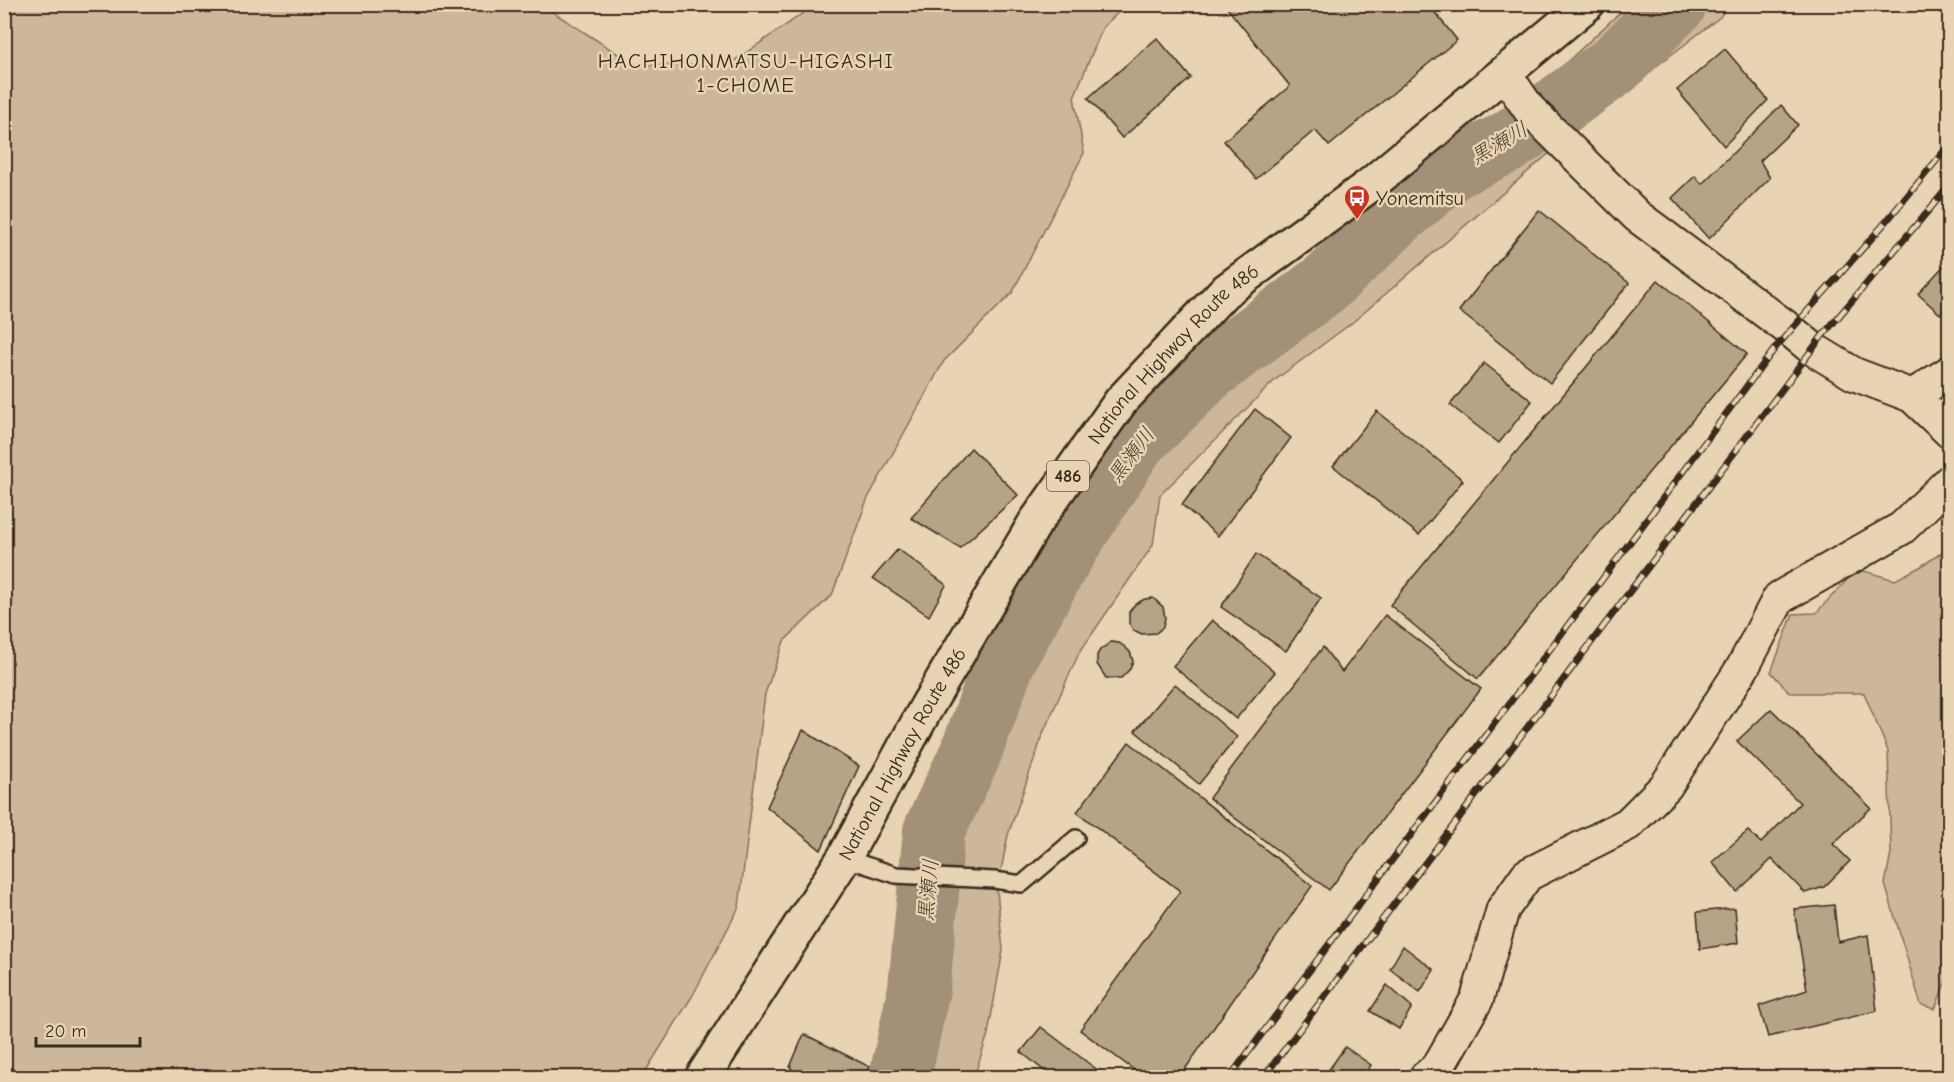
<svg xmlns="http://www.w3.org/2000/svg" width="1954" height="1082" font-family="'Comic Neue','Klee One',sans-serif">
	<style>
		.green { fill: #ccb79a; stroke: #84705c; stroke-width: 1.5 }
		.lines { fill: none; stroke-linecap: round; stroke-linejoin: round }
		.river { stroke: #a49078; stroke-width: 62 }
		.building { fill: #b7a488; stroke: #3b2a1e; stroke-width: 1.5 }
		.service-casing { stroke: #3b2a1e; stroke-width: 20 }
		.minor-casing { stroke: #3b2a1e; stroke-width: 36 }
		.trunk-casing { stroke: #3b2a1e; stroke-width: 38 }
		.service { stroke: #e8d3b2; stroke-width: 15 }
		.minor { stroke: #e8d3b2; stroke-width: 32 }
		.trunk { stroke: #e8d3b2; stroke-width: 33 }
		.rail-casing { stroke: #3b2a1e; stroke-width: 7 }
		.rail { stroke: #e8d3b2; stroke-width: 4.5; stroke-dasharray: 14; stroke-linecap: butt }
		.labels { text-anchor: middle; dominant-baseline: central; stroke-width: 5; stroke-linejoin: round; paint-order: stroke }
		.shield { fill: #e8d3b2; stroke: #6f5d4a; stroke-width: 1.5 }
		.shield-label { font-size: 18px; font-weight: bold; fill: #3b2a1e }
		.poi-label { font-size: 20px; fill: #3b2a1e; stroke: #e8d3b2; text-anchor: start }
		.street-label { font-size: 20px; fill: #3b2a1e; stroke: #e8d3b2 }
		.neighbourhood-label { font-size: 21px; letter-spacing: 1.5px; fill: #3b2a1e; stroke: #e8d3b2 }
		.water-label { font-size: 21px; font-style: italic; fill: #503e30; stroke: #e8d3b2 }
	</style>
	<rect width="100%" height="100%" fill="#e8d3b2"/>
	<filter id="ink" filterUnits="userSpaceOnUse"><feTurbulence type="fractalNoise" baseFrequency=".0167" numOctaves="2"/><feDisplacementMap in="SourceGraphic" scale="12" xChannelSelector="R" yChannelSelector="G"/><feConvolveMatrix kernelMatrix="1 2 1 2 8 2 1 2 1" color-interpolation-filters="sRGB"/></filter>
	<g filter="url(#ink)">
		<!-- green -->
		<g class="green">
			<polygon points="5,4 542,5 635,65 728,65 815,5 1126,5 1103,27 1074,97 1084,153 1012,293 944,361 867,500 832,595 784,641 765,694 739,907 693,995 642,1077 5,1077"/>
			<polygon points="1628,5 1728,5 1720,17 1595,114 1353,322 1275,380 1160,495 1153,545 1079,653 1044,731 1008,835 997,891 1003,950 988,1034 974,1077 891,1078 906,925 907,838 1046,565 1134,431 1279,290 1503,122"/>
			<polygon points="1949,548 1950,971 1935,1009 1921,1005 1885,884 1891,853 1888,751 1864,693 1790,693 1771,672 1793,614 1816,613 1857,569 1895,580 1920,567"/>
		</g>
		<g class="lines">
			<!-- river -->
			<polyline class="river" points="900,1078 919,988 934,831 970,755 1005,660 1059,561 1134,443 1209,370 1325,284 1398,215 1452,169 1508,142 1614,66 1676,4"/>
		</g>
		<!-- building -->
		<g class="building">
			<polygon points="1224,4 1428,4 1457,40 1329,146 1315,130 1256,179 1224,141 1290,86"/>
			<polygon points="1157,38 1191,78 1122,138 1088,98"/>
			<polygon points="1725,49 1768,100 1724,146 1677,90"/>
			<polygon points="1781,105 1798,125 1760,161 1770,178 1709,239 1672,198 1695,176 1702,184"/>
			<polygon points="1539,210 1629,283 1550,383 1459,311"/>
			<polygon points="1948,261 1950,263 1950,303 1940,314 1918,294"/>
			<polygon points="1658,280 1747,354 1478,679 1390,605"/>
			<polygon points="1484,363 1532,401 1499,443 1450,405"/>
			<polygon points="1255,409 1291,438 1218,536 1182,505"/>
			<polygon points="1377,411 1463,480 1419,535 1333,466"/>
			<polygon points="971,448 1018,495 960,548 911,518"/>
			<polygon points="898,549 946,585 929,616 873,578"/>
			<polygon points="1256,554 1321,598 1286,651 1221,607"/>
			<polygon points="1153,598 1163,607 1165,618 1163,627 1156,633 1142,634 1133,630 1129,623 1129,612 1135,604 1145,599"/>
			<polygon points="1385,615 1481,689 1329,890 1209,798 1323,647 1342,672"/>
			<polygon points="1212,620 1275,672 1236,719 1173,666"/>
			<polygon points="1111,642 1119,643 1125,647 1130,652 1133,661 1130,669 1121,678 1106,678 1097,664 1097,655 1100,650"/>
			<polygon points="1175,684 1237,737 1199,784 1135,731"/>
			<polygon points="1771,709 1871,808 1833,844 1850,861 1824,887 1805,893 1772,859 1737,892 1712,862 1748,831 1761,843 1800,803 1737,741"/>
			<polygon points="803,730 859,766 821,850 767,807"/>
			<polygon points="1129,742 1312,886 1179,1078 1145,1078 1080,1030 1180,891 1077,812"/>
			<polygon points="1834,905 1838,942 1868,935 1877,1011 1768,1037 1759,1006 1807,990 1794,909"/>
			<polygon points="1735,908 1738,943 1700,949 1697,912"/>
			<polygon points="1403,946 1434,970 1420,992 1390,969"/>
			<polygon points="1387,985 1412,1007 1399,1029 1370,1011"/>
			<polygon points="1041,1027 1108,1078 1053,1078 1021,1052"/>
			<polygon points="804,1034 870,1067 862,1078 802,1078 790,1067"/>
			<polygon points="1345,1047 1371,1065 1363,1078 1323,1078"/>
		</g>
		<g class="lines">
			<defs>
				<polyline id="service" points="844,858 896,875 994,880 1022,884 1076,838"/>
				<g id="minor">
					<polyline points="1505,74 1529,109 1637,216 1790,330 1813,349 1854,374 1912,396 1950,432"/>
					<polyline points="1912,396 1950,372"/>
					<polyline points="1425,1078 1438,1067 1477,999 1503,909 1527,875 1628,824 1666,786 1743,667 1779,598 1902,528 1950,481"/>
				</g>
				<g id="trunk">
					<path id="s1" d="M702,1078l142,-220 82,-150 109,-185 86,-122 103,-109 146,-107 217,-181"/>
				</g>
			</defs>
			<!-- service casing -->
			<use href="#service" class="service-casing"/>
			<!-- minor casing -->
			<use href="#minor" class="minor-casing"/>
			<!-- trunk casing -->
			<use href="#trunk" class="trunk-casing"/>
			<!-- service -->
			<use href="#service" class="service"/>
			<!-- minor -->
			<use href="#minor" class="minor"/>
			<!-- trunk -->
			<use href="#trunk" class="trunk"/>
			<defs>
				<g id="rail">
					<polyline points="1229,1078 1776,347 1885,223 1950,144"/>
					<polyline points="1263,1078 1823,335 1950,185"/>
				</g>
			</defs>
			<!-- rail casing -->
			<use href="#rail" class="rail-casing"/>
			<!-- rail -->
			<use href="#rail" class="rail"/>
		</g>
	</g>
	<!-- icons -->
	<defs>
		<symbol id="bus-pin" viewBox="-11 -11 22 30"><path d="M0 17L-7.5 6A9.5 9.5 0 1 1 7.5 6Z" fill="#c8321e" stroke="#e8d3b2"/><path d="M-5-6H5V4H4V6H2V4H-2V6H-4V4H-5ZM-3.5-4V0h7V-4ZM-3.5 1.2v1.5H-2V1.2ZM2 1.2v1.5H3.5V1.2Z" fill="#fff"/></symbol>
	</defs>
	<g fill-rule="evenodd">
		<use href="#bus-pin" x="1342" y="183" width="30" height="40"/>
	</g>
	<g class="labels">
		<!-- shield labels -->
		<rect class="shield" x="1047" y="461" width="42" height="30" rx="4.5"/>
		<g class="shield-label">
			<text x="1068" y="476">486</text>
		</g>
		<!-- poi labels -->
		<g class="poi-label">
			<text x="1376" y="198">Yonemitsu</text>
		</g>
		<!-- street labels -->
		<g class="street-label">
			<text stroke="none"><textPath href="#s1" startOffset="867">National Highway Route 486</textPath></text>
			<text stroke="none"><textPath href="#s1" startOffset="381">National Highway Route 486</textPath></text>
		</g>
		<!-- neighbourhood labels -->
		<g class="neighbourhood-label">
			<text x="746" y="61">HACHIHONMATSU-HIGASHI<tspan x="746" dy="24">1-CHOME</tspan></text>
		</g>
		<!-- water labels -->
		<g class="water-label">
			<text transform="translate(1499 143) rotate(-30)">黒瀬川</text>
			<text transform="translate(1131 455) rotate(-53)">黒瀬川</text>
			<text transform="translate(928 890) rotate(-85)">黒瀬川</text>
		</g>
	</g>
	<!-- margin -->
	<rect width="1954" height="1082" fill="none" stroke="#e8d3b2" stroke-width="24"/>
	<rect x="12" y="12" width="1930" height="1058" fill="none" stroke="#3b2a1e" stroke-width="2" filter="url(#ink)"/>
	<!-- scale -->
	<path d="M36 1037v9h104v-9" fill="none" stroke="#3b2a1e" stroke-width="3"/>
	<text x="45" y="1037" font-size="18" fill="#3b2a1e" stroke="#e8d3b2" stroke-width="4.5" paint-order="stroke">20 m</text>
</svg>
